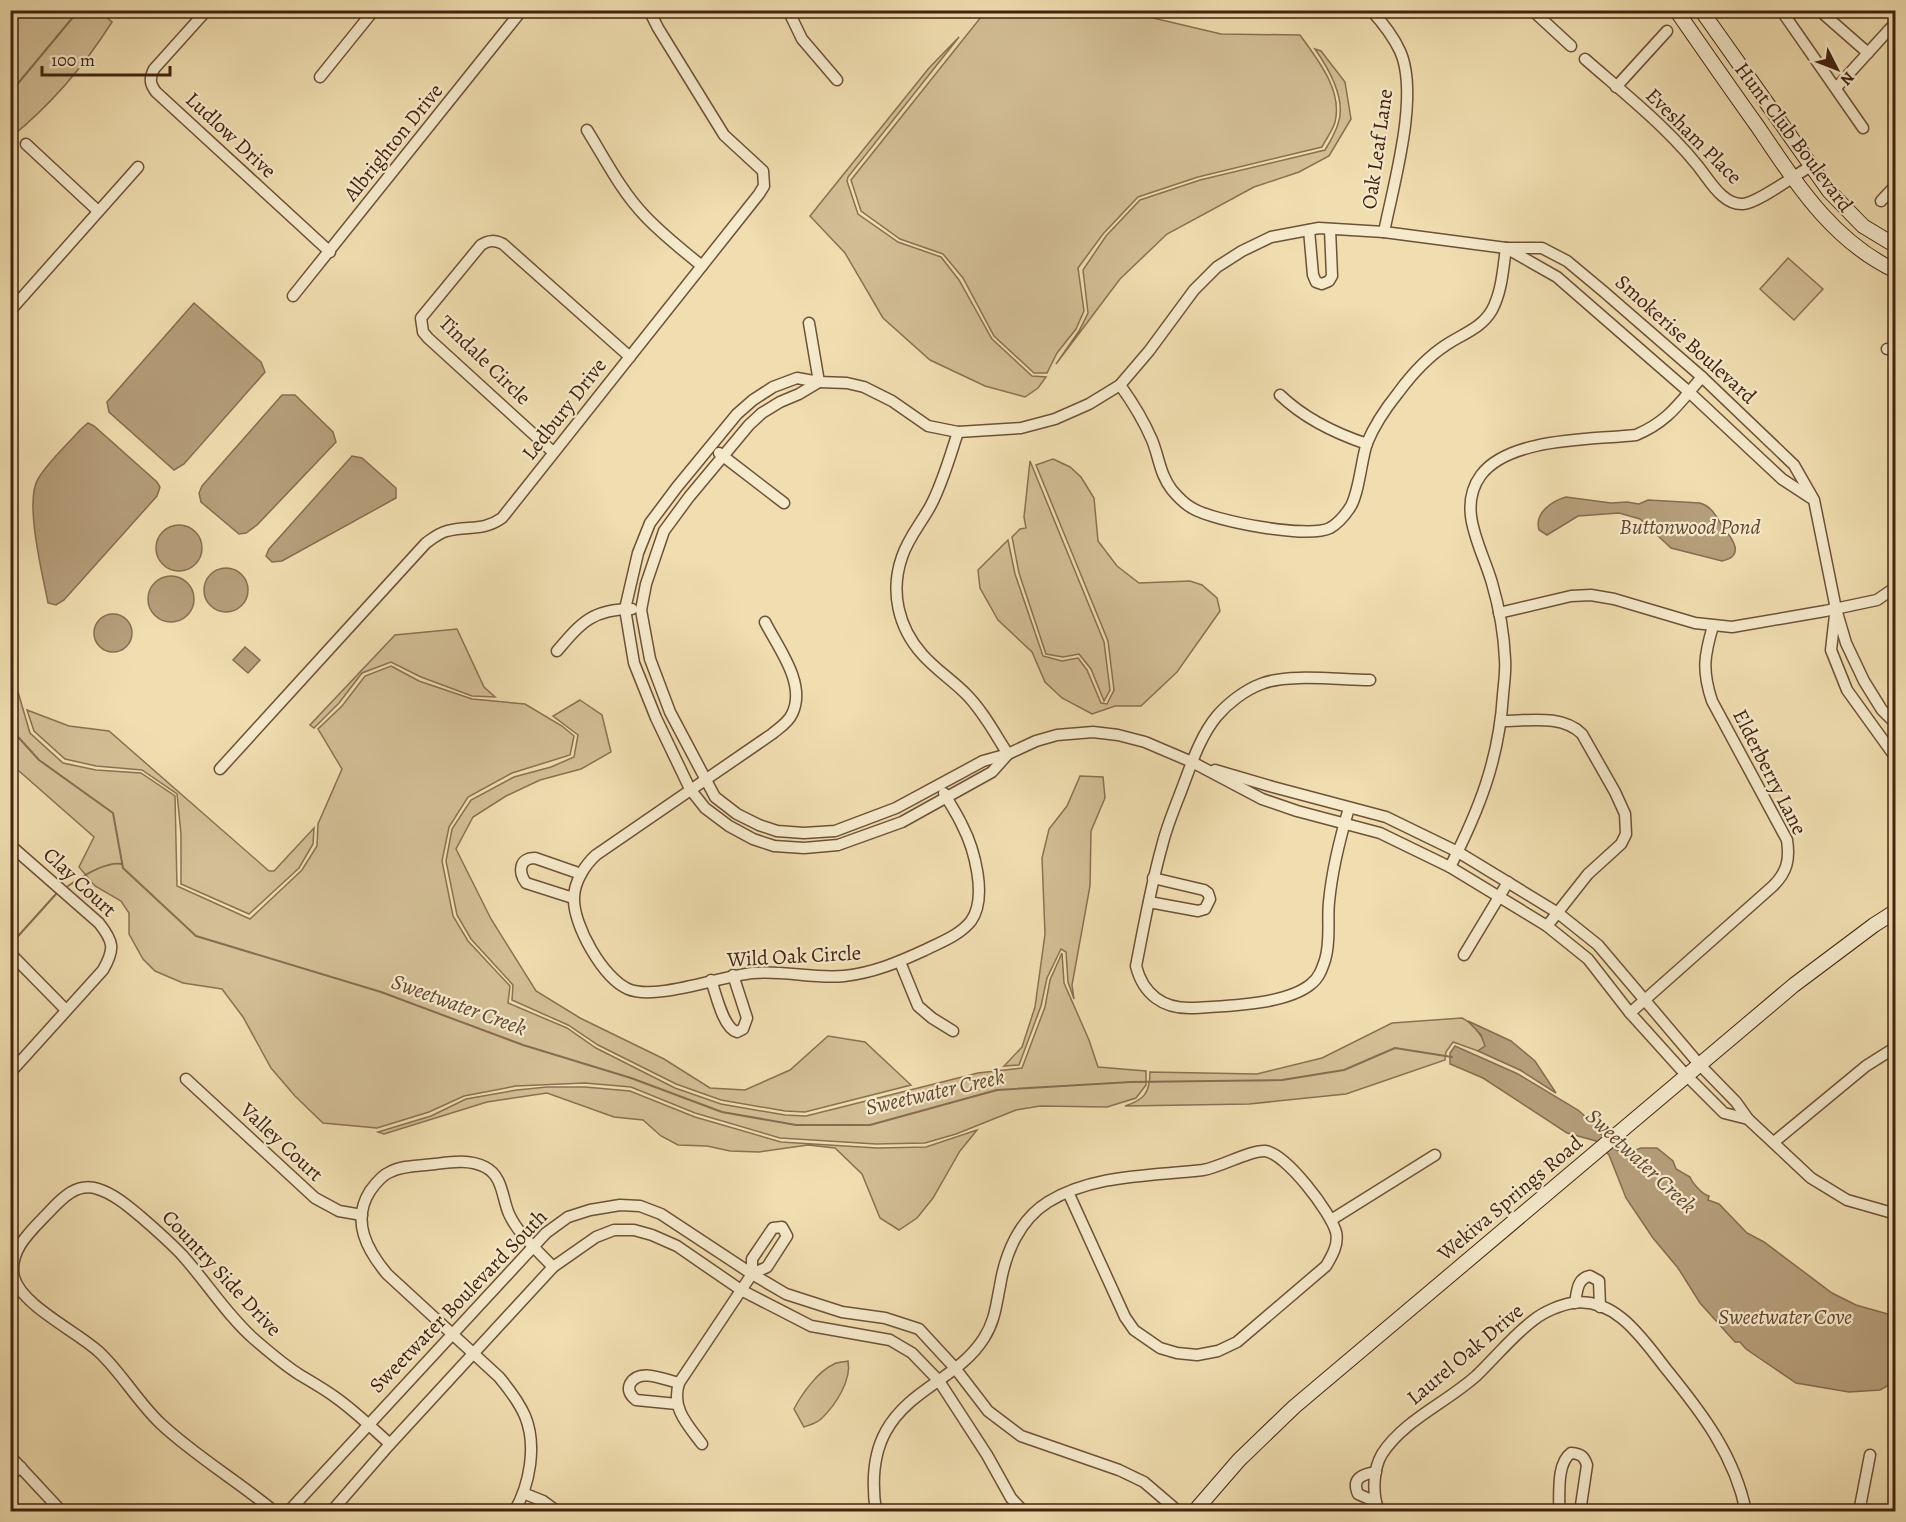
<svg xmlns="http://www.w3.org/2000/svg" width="1906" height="1522" font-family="Alegreya,serif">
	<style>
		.green { fill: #d3be95; stroke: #8b7052; stroke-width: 1.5 }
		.water { fill: #b59e7a; stroke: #876c50; stroke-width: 1.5 }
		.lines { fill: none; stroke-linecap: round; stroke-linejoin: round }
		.stream { stroke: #876c50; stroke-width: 2 }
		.street-casing { stroke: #6e5138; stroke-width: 13 }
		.secondary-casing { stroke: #432210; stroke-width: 16 }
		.street { stroke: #f5eacc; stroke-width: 10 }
		.secondary { stroke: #f5eacc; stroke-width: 14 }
		.labels { text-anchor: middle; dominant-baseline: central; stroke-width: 4.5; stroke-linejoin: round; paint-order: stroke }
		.street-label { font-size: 21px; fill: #432210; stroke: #f5eacc }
		.water-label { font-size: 22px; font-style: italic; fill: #654730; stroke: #f5eacc }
	</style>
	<rect width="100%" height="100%" fill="#f0deb0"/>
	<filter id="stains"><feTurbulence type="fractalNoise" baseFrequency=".00333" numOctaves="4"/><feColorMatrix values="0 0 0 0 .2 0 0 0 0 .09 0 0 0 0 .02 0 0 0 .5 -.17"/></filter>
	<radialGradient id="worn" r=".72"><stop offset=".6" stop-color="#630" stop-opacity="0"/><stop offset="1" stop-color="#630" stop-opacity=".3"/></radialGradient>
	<!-- green -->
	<g class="green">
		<path d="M994,10l139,1 16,6 72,17 79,1c17,24 43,55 35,87 -2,8 -9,17 -13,25l-124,30 -60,20 -35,37 -25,34 6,43 -8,18 -19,24 -10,20h-13l-40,-37 -31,-58 -20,-24 -43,-15 -39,-28 -10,-31 130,-163z"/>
		<path d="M10,11h89l13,11c-28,44 -61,83 -101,115z"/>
		<polygon points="959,37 848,177 847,181 858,214 898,242 941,257 959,280 992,339 1032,376 1046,377 1038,388 1025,397 985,386 930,360 883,318 845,253 810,216 929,68"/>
		<path d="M1315,49l6,2 24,31 6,37 -22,37 -30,16 -45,15 -87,47 -47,45 -64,85 23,-33 9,-18 -5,-43 23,-34 34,-36 60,-20 125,-30c5,-8 10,-17 13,-26 9,-25 -9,-55 -23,-75z"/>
		<polygon points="1788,258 1823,289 1794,320 1760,289"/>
		<polygon points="1053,459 1070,467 1081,477 1094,498 1098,541 1117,566 1139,583 1190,581 1202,585 1217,598 1220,611 1177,672 1141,706 1115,706 1092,714 1062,698 1045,682 1032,652 998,620 980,588 978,570 1008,540 1015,574 1043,656 1062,661 1078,658 1087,670 1101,703 1107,704 1114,690 1108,641 1036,465"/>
		<polygon points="1030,461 1104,642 1110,690 1104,701 1091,669 1079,654 1063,657 1046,654 1019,573 1012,537 1020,529 1026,528 1024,517"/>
		<polygon points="457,629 484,687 495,697 472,696 421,677 391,662 362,673 339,703 314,728 310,725 395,635"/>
		<polygon points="391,666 419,681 472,699 525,704 562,726 574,736 570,755 512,773 468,797 449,827 442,861 453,916 468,941 510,986 508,1003 567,1028 596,1048 675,1088 721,1104 785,1115 806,1116 978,1073 1022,1068 1045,1007 1050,980 1062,953 1064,983 1089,1040 1098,1067 1146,1071 1146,1085 1136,1098 1107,1107 1040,1106 1016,1110 956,1134 925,1143 876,1144 780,1138 695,1113 631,1087 585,1083 516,1086 464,1096 429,1112 377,1128 323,1123 295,1096 271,1068 243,1017 222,989 183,983 155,971 143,959 129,934 129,913 121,901 95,886 79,867 94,837 11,764 11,668 30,733 63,763 96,770 141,773 175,796 177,886 250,919 302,870 317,846 318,824 342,769 318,729 342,706 365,676"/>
		<polygon points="580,700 602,715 611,752 581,769 540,780 506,796 473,817 456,849 491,919 536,991 580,1018 664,1059 710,1088 745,1090 790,1070 828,1036 865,1042 911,1085 805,1112 785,1111 721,1100 676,1084 598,1045 568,1025 512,1000 513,985 471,939 457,915 446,861 452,829 471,800 514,777 551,767 574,757 578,735 553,716"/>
		<polygon points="27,710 69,726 109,731 269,871 274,871 314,828 313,844 299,868 249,914 181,884 181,834 177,794 142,770 96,766 65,759 34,731"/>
		<polygon points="1080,776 1103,777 1105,798 1091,831 1090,886 1072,985 1074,999 1068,982 1066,952 1061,949 1047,978 1041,1006 1019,1065 1004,1066 1022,1047 1035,1007 1045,934 1042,858 1049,829 1067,806"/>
		<path d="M1462,1018c12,6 19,16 24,28l-8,5 -25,-9 -7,10 -1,8 -99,34 -97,10 -124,2c19,-6 25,-13 25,-34l107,2 65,-16 70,-35z"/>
		<polygon points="547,1087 585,1087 630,1091 695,1117 781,1142 877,1148 926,1147 977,1130 960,1151 933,1198 917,1218 899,1230 880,1218 862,1174 835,1148 808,1145 759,1152 730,1151 707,1146 678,1145 661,1136 643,1120 614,1117 547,1093 487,1102 384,1134 378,1132 431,1116 466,1099 517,1090"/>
		<path d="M848,1361c4,19 -13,45 -27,58 -4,4 -11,6 -17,8l-10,-18c7,-14 24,-38 40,-45 4,-2 10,-2 14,-3z"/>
	</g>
	<!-- water -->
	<g class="water">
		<polygon points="194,303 261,362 265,372 184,464 174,470 109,412 107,402"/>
		<polygon points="282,395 295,395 333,432 336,442 257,525 246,533 239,534 201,502 199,493 202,486"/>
		<path d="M88,423l6,3 63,56 3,5 -3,9 -93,104 -8,5 -8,-2c-5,-27 -24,-101 -10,-124 10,-17 29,-34 42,-49z"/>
		<polygon points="352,456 362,458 396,488 396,498 282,561 272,562 266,556 269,549"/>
		<path d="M1566,497l45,6 16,-1 12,2 9,-4 52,3c13,4 16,14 23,24 9,11 23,29 -1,34l-51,-13 -31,-29 -21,-6 -41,3 -31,19 -8,-5c-5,-17 13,-29 27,-33z"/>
		<circle cx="179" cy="548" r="23"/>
		<circle cx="226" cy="590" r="22"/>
		<circle cx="171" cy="599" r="23"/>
		<circle cx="113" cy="633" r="19"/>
		<polygon points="245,647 260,660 248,673 233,660"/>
		<polygon points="1468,1021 1511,1041 1535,1061 1556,1093 1520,1070 1478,1051 1485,1046 1481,1035"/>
		<path d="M1455,1046l63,28 60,36 16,14 3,6 19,20 12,3 13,-5h16l16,13 3,8 14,8c3,7 13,18 19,19l-1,4 11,4 28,29 17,9 68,51 24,12 39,11v69h-6l-9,5 -31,2 -53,-9 -50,-34 -6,-7h-5l-35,-39 -22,-35 -25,-30 -27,-40 -17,-43 -13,-14 -29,-8 -84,-55 -33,-14v-11z"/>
	</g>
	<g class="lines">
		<!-- stream -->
		<g class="stream">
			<polyline points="10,93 79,10"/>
			<polyline points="10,728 39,760 113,813 123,868 196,936 381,992 523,1045 631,1078 722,1112 796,1125 870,1125 997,1090 1131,1082 1282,1080 1344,1070 1395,1048 1452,1057"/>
			<path d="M68,886c13,-9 38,-25 54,-22"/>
			<polyline points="11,944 56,894"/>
		</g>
		<defs>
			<g id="street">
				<path d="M207,10l-53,59c-5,10 -4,15 2,23l174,160"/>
				<polyline points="788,10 802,39 837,80"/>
				<path d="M1371,10c11,12 22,26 29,41 20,44 -7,135 -16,181"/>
				<polyline points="1532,10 1571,46"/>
				<polyline points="1781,10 1863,128"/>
				<polyline points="1819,10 1868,53"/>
				<path d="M1585,59c41,36 91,75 122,119 8,11 20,27 36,26 15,-1 52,-29 68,-38"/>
				<polyline points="320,77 374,10"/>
				<polyline points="1616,87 1667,31"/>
				<polyline points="1836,88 1896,22"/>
				<path d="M587,130c18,29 34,61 58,86 17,18 37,34 57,50"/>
				<polyline points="26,144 98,211"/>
				<polyline points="1881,201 1896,185"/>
				<polyline points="1309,230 1313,275 1316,282 1322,284 1329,281 1332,276 1330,229"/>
				<polyline points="1506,248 1557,277 1689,392 1782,479 1811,498"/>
				<polyline points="293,296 522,10"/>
				<polyline points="10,311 138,167"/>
				<polyline points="809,323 819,382"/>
				<polyline points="1887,349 1896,349"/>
				<polyline points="819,382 799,394 780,402 762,413 749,425 689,497 664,531 646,584 641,610 650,659 670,712 715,797 737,814 759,825 777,831 804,833 835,831 896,808 983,761 1008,754 1036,741 1057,735 1093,732 1118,735 1145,742 1192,762 1262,799 1297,811 1380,833 1450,867 1547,926 1588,959 1630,1013 1686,1075 1724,1113 1748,1119"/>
				<path d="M1120,385c13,18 23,34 32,55 7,17 8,35 20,50 5,6 13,14 20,18 21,13 116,31 138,20 7,-4 15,-13 19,-19 10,-13 12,-49 18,-66 7,-17 19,-35 31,-50 14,-19 28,-35 48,-48 16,-11 35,-16 46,-35 10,-19 11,-41 14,-62"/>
				<path d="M1280,395c25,24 54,38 87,49"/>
				<path d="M958,432c-8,24 -15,50 -27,73 -9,17 -23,33 -29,52 -12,34 -4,70 20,97 13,15 30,26 44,40 17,17 29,40 42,60"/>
				<path d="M553,452l-125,-114 -5,-6 -2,-14 60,-73c8,-5 13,-5 22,-1l127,113"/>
				<polyline points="719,453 784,503"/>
				<polyline points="1499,613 1571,596 1591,595 1614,599 1695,623 1732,627 1825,611 1877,600 1896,587"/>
				<polyline points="1835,615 1831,650 1847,690 1896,758"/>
				<path d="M765,622c13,26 42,62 27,92 -4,9 -13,14 -20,20l-176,121c-11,10 -22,27 -22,43 -1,27 29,80 54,91 28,12 92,-13 125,-16 30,-3 61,6 91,3 29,-3 55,-14 81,-26 16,-8 35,-15 46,-29 17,-24 3,-73 -9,-96 -5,-11 -12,-21 -18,-32"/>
				<path d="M557,651c24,-28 35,-42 75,-42"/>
				<path d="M1501,721c27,0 61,-7 81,13l33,58 10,22 1,20 -5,10 -33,30 -41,52"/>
				<polyline points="1008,754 992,772 902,822 838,845 804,848 774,846 753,839 729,826 705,808 690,789 656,718 634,663 625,609 638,553 650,523 677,487 737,414 753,400 773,387 797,378 819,382 847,383 864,387 892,401 928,426 958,432 1021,428 1055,419 1089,404 1120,385 1149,351 1194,290 1217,267 1242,251 1271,237 1319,228 1384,232 1506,248 1542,248 1567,261 1603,291 1702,377 1794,465 1814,500 1836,609 1846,643 1864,681 1882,710 1896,724"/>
				<path d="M220,769l206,-226c7,-5 13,-10 21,-12 21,-6 35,1 55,-13l257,-324 5,-8 -1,-15 -39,-36 -66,-107 -9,-18"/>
				<polyline points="1215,770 1273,787 1386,817 1458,852 1558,913 1598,945 1699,1064 1736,1102 1748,1119 1811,1178 1847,1200 1896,1214"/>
				<path d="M1349,808c-9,30 -17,62 -20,94 -2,19 2,39 -4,58 -3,9 -6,18 -14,24 -25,21 -86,22 -119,24 -29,1 -49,-14 -56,-42 8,-40 15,-81 26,-120 5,-21 14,-41 21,-60 9,-24 18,-51 34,-70 11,-13 28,-26 44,-32 27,-11 79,-4 109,-4"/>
				<path d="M10,845l89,78c15,19 16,26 4,47l-93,103"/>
				<path d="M1450,867c29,-57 49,-107 53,-172 1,-12 3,-24 2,-36 -1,-25 -6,-52 -13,-76 -10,-35 -36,-74 -11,-108 29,-38 111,-35 155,-40 33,-14 43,-32 66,-58"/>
				<path d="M573,898l-47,-15c-8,-11 -7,-25 9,-25l46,16"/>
				<polyline points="1149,902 1198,911 1205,909 1210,899 1208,893 1204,890 1153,878"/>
				<polyline points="10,953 66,1010"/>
				<polyline points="1464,955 1508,882"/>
				<polyline points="900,962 918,1006 932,1018 953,1031"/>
				<path d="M711,980c5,14 12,48 26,52l6,-3 4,-11 -14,-43"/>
				<path d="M1630,1013l143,-127c14,-14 17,-26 14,-46l-75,-139c-10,-30 -8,-45 1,-75"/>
				<polyline points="186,1079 315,1198 339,1211 362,1215"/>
				<polyline points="1774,1142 1866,1066 1896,1047"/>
				<polyline points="1331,1220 1435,1155"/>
				<path d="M1575,1303c2,-11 2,-25 15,-27l9,5 1,26"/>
				<path d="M677,1404l-41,-4c-5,-4 -9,-9 -6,-16 9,-17 35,-4 49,-1"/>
				<path d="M702,1444c-14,-19 -31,-35 -23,-61l73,-109 15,-7 20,-31 -5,-9 -9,1 -21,31v15"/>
				<polyline points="10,1456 62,1512"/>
				<polyline points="10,1476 21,1467"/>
				<polyline points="523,1493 543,1501 558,1512"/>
				<path d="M1376,1502l-18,-8c-7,-16 5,-20 18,-22"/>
				<path d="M275,1512c-37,-31 -80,-56 -115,-89 -23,-22 -39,-51 -62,-72 -22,-20 -77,-46 -84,-74 -6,-27 18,-47 35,-65 13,-14 28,-30 49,-23 16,5 30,17 42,27 15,13 30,26 43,40 24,27 44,59 71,83 15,13 30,26 46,36 12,7 24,14 35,22 20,14 37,31 55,47"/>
				<polyline points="288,1512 546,1233 568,1217 590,1210 620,1205 640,1206 661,1214 752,1274 786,1294 842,1312 885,1318 919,1329 955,1368 988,1411 1021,1436 1119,1470 1144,1482 1179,1512"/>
				<polyline points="331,1512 390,1444 553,1267 596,1237 614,1230 634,1230 652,1235 677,1246 741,1290 811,1326 890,1340 912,1353 939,1381 987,1455 1011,1498 1024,1512"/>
				<path d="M514,1512c16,-27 23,-67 11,-96 -6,-14 -16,-27 -26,-39l-112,-103c-20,-24 -36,-53 -17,-83 5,-7 12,-16 20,-19 13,-7 30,-6 45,-8 16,-2 34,-5 50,3 18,9 17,31 24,47 9,20 29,37 44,53"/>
				<path d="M876,1512c-4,-27 -4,-56 10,-81 24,-43 73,-53 98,-93 11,-17 12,-33 16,-52 5,-32 19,-66 48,-84 45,-28 104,-26 155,-32 18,-3 47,-20 62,-19 21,2 66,62 71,81 3,12 -4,24 -10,34l-89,76 -19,9 -21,4 -20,-2 -17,-5 -26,-18 -9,-13 -57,-125"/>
				<path d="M1379,1512c-7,-17 -6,-43 3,-58 22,-34 64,-51 94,-78 20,-19 37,-41 59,-57 9,-7 25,-14 37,-16 44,-7 72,38 95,67 35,43 68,86 79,142"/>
				<path d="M1559,1512c1,-18 -3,-48 12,-59 10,1 13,3 16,12l-7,47"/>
				<polyline points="1859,1512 1870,1455"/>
			</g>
			<g id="secondary">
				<path d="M1676,10c27,39 54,78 82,117 38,56 74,114 138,144"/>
				<polyline points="1701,10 1829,191 1863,226 1896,246"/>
				<polyline points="1194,1512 1239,1460 1294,1407 1794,985 1874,925 1896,911"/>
			</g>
		</defs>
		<!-- street casing -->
		<use href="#street" class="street-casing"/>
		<!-- secondary casing -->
		<use href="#secondary" class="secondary-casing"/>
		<!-- street -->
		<use href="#street" class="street"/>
		<!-- secondary -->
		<use href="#secondary" class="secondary"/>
	</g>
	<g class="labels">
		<!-- street labels -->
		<g class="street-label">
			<text transform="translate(231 135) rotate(43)">Ludlow Drive</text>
			<text transform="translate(1694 136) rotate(45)">Evesham Place</text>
			<text transform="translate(1794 137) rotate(53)">Hunt Club Boulevard</text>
			<text transform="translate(393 142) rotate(-51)">Albrighton Drive</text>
			<text transform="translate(1377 149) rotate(-82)">Oak Leaf Lane</text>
			<text transform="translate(1686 339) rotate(42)">Smokerise Boulevard</text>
			<text transform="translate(485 360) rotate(44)">Tindale Circle</text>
			<text transform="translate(564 409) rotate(-52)">Ledbury Drive</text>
			<text transform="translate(1770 772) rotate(63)">Elderberry Lane</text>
			<text transform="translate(80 882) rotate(43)">Clay Court</text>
			<text transform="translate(794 956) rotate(-3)">Wild Oak Circle</text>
			<text transform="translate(282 1142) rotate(43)">Valley Court</text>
			<text transform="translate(1510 1198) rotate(-40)">Wekiva Springs Road</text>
			<text transform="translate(222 1273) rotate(47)">Country Side Drive</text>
			<text transform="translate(458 1301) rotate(-46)">Sweetwater Boulevard South</text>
			<text transform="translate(1465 1354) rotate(-40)">Laurel Oak Drive</text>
		</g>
		<!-- water labels -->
		<g class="water-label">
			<text x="1690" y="527">Buttonwood Pond</text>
			<text transform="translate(459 1005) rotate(20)">Sweetwater Creek</text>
			<text transform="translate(935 1092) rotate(-13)">Sweetwater Creek</text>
			<text transform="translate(1641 1161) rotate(43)">Sweetwater Creek</text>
			<text x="1785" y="1317">Sweetwater Cove</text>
		</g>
	</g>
	<!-- margin -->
	<rect width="1906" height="1522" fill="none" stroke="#f0deb0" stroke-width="36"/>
	<rect x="12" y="12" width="1882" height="1498" fill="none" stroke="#432210" stroke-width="3"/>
	<rect x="18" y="18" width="1870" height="1486" fill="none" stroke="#432210" stroke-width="1.5"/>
	<!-- north arrow -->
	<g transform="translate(1837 69) rotate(132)" stroke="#f5eacc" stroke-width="4.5" paint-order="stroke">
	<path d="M0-4.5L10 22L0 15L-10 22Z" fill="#432210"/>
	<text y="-9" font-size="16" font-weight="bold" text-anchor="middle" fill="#432210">N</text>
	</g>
	<!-- scale -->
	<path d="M42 66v9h128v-9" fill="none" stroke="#432210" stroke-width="3"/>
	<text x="51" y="66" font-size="18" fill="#432210" stroke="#f5eacc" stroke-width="4.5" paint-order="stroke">100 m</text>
	<rect width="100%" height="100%" filter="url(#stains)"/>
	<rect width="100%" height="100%" fill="url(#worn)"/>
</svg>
